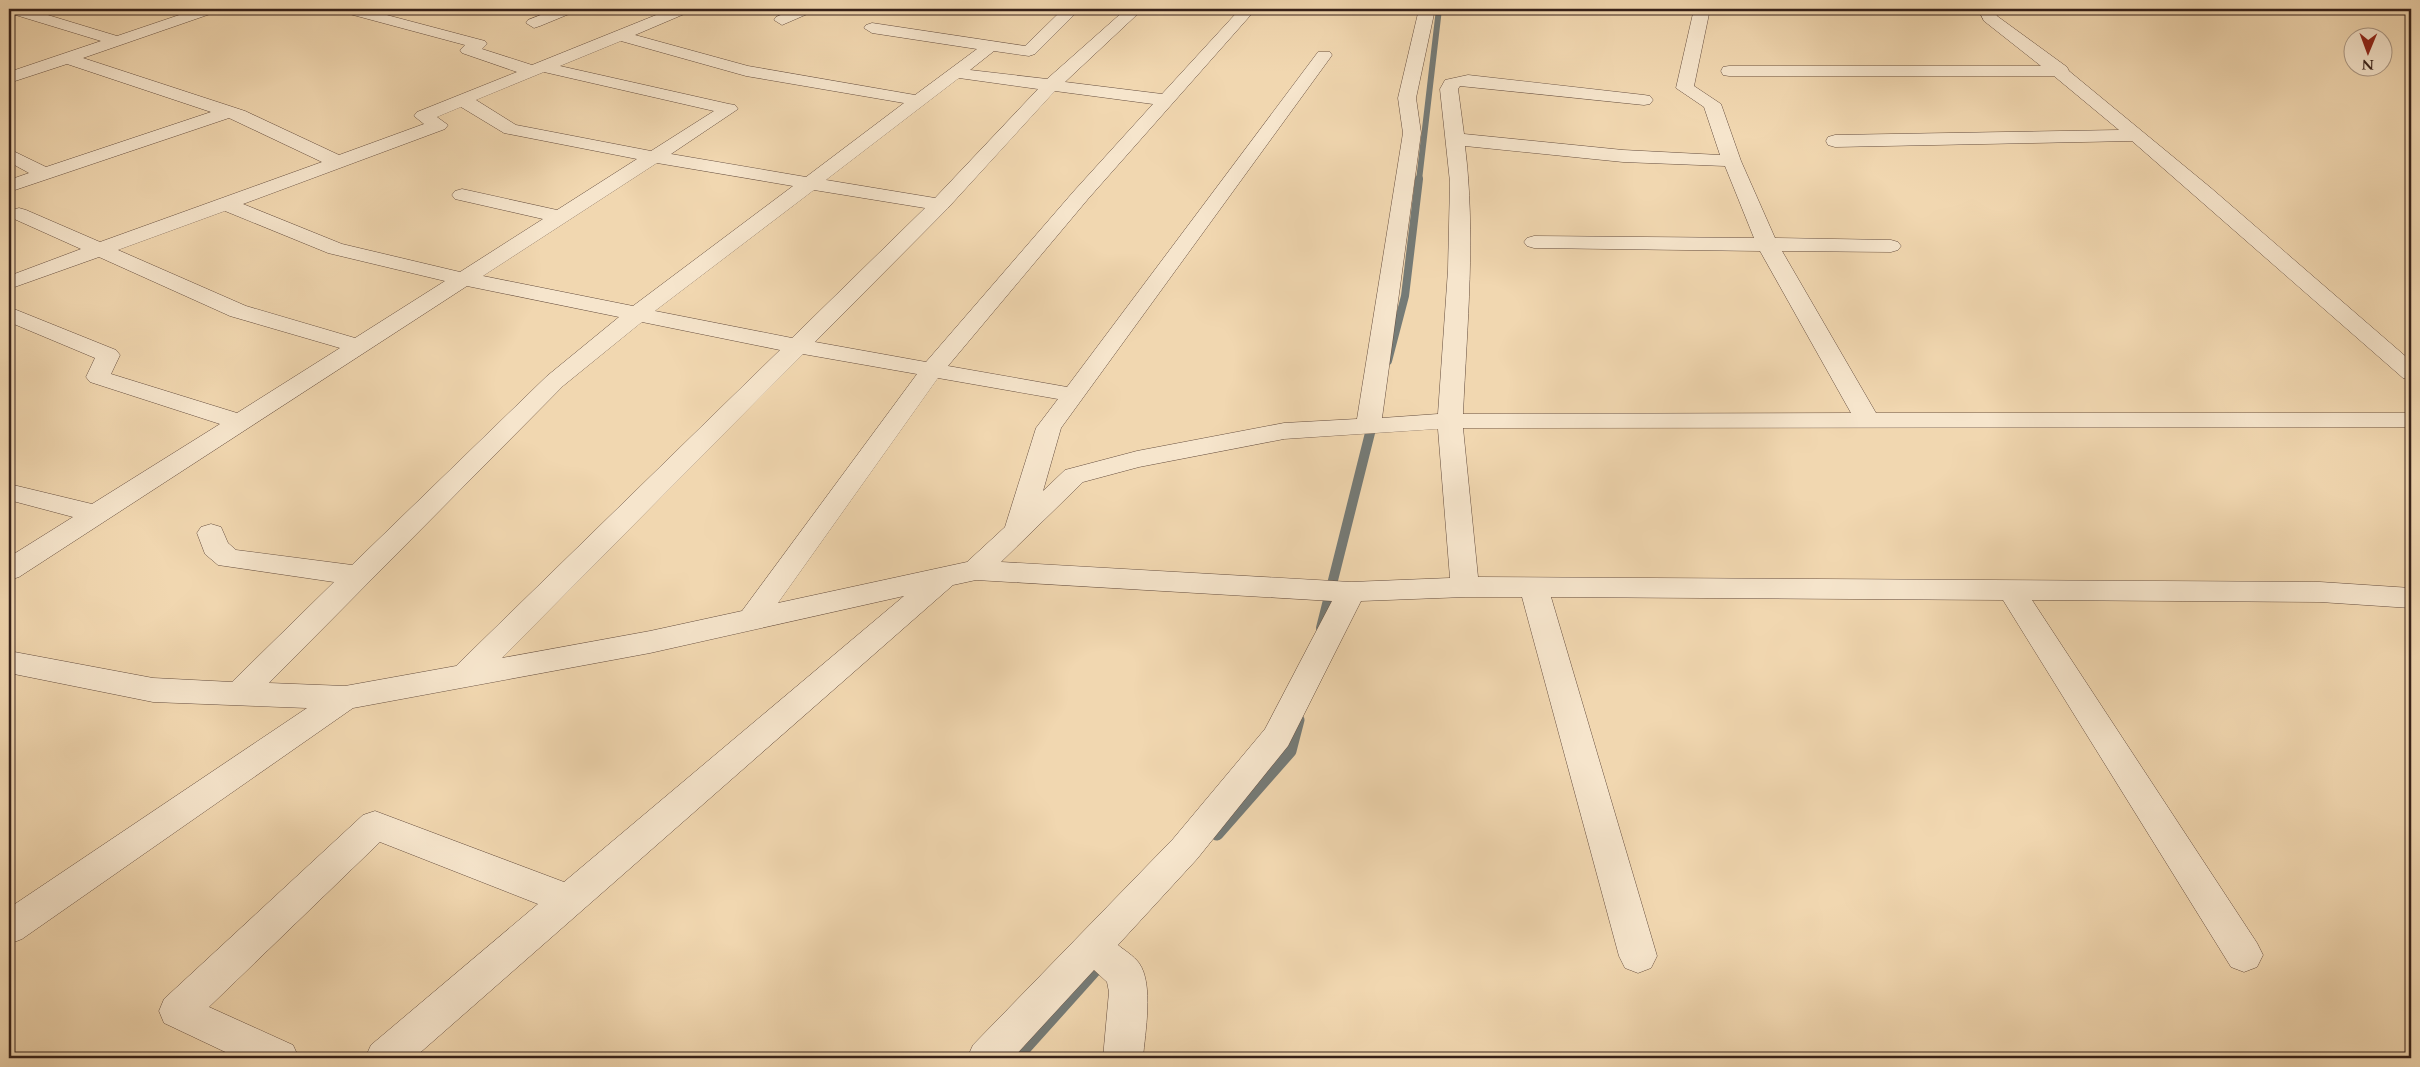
<svg xmlns="http://www.w3.org/2000/svg" width="2420" height="1067" font-family="Cardo,serif">
	<style>
		.lines { fill: none; stroke-linecap: round; stroke-linejoin: round }
		.stream-far3 { stroke: #757b77; stroke-width: 6 }
		.stream-far2 { stroke: #757b77; stroke-width: 8 }
		.stream-far1 { stroke: #757b77; stroke-width: 10 }
		.stream { stroke: #757b77; stroke-width: 13 }
		.minor-casing { stroke: #664e3f; stroke-width: 1 }
		.minor { fill: #f6e5cc; fill-rule: evenodd }
	</style>
	<rect width="100%" height="100%" fill="#f1d7b0"/>
	<filter id="stains"><feTurbulence type="fractalNoise" baseFrequency=".004" numOctaves="4"/><feColorMatrix values="0 0 0 0 .2 0 0 0 0 .09 0 0 0 0 .02 0 0 0 .5 -.17"/></filter>
	<radialGradient id="worn" r=".72"><stop offset=".6" stop-color="#630" stop-opacity="0"/><stop offset="1" stop-color="#630" stop-opacity=".3"/></radialGradient>
	<g class="lines">
		<!-- stream-far3 -->
		<polyline class="stream-far3" points="1419,180 1439,9"/>
		<!-- stream-far2 -->
		<polyline class="stream-far2" points="1388,361 1405,296 1419,179"/>
		<!-- stream-far1 -->
		<polyline class="stream-far1" points="1321,628 1373,421"/>
		<!-- stream -->
		<g class="stream">
			<polyline points="1217,834 1290,751 1298,720"/>
			<polyline points="1016,1058 1104,960"/>
		</g>
		<defs>
			<g id="minor">
				<path d="M9,9h19l89,27 80,-27h22l-3,3 -133,46 162,53 94,44 85,-31 -10,-8 3,-4 100,-40 -55,-19 -2,-3 5,-5 -123,-33 -3,-3h25l121,32 2,3 -5,5 50,16 139,-56h21l-3,3 -54,23 113,31 167,29 62,-46 -105,-16 -8,-5 2,-3 6,-2 153,23 38,-37h17l-45,45 -6,2 -35,-5 -24,19 77,9 79,-70h17l-78,73 97,12 78,-85h16l-168,190 -140,167 119,21 251,-335h12l2,3 -2,3 -269,370 -18,63 22,-21 72,-19 147,-28 73,-4 46,-286 -5,-35 21,-89h16l-19,89 5,35 -39,285 56,-4 10,-144 2,-88 -10,-93 5,-9 23,-5 176,20 6,1 3,4 -3,4 -6,1 -184,-19 -2,3 6,45 159,16 97,5 -16,-48 -28,-19 18,-79h16l-16,77 27,18 20,57 34,77 116,2 7,2 3,4 -3,4 -7,2 -109,-1 94,162h535v14l-948,1 15,149 842,5 91,6v20l-91,-6 -288,-2 225,343 6,12 -6,12 -13,5 -13,-5 -228,-367 -452,-3 106,359 -6,12 -13,5 -13,-5 -6,-12 -97,-359h-57l-104,4 -73,145 -91,113 -79,86c6,5 16,11 21,18 15,21 6,70 4,95h-40l6,-66 -2,-10 -13,-12 -81,88h-46l6,-13 200,-206 92,-110 67,-128 -356,-21 -23,5 -539,473h-49l6,-13 167,-141 -158,-62 -171,165 84,38 6,13h-61l-74,-35 -5,-12 5,-12 199,-184 12,-4 189,71 340,-286 -254,57 -297,55 -331,231 -13,5v-36l298,-200 -154,-6 -144,-29v-22l144,27 79,4 102,-100 -116,-17 -13,-11 -8,-21 4,-6 10,-3 10,3 7,16 8,7 116,15 195,-189 72,-59 -152,-31 -448,291 -10,3v-23l64,-40 -64,-17v-16l83,20 128,-80 -130,-42 -4,-5 9,-19 -86,-36v-15l107,43 4,5 -9,19 126,39 103,-65 -110,-32 -131,-59 -90,32v-13l72,-27 -69,-31 -3,-4 3,-4 7,-2 7,2 74,32 222,-80 -93,-44 -220,74v-12l20,-7 -20,-11v-13l37,18 165,-55 -144,-48 -58,19v-11l92,-31 -92,-28zM621,41l125,35 158,27 -98,74 -135,-23 67,-45 -3,-4 -6,-1 -169,-38zM544,72l170,39 -63,40 -135,-26 -40,-25zM959,78l79,11 -103,109 -109,-18zM1055,91l98,13 -79,87 -148,171 -111,-20 132,-133zM461,107l43,26 133,26 -80,51 -95,-21 -7,2 -3,4 3,4 88,20 -83,53 -118,-28 -99,-40 202,-75 3,-4 -11,-8zM1465,146l158,16 102,4 29,72 -220,-2 -7,2 -3,4 3,4 7,2 226,3 91,162 -388,1c4,-89 13,-180 2,-268zM657,163l136,23 -160,120 -150,-30zM814,190l111,18 -133,130 -137,-27zM225,211l103,42 117,28 -90,57 -109,-32 -128,-56zM642,322l138,28 -324,316 -111,20 -76,-3 294,-297zM803,354l114,20 -175,237 -92,20 -148,27zM938,378l120,21 -22,29 -31,99 -38,35 -189,41zM1438,429l12,149 -99,4 -350,-20 82,-80 56,-15 145,-28z"/>
				<polygon points="556,9 577,9 574,12 540,26 534,28 526,23 528,20"/>
				<polygon points="795,9 815,9 812,12 782,25 774,20 776,17"/>
				<polygon points="1978,9 1994,9 1997,16 2067,67 2069,71 2211,188 2411,361 2411,380 2403,378 2132,141 1835,147 1828,145 1826,141 1828,137 1835,135 2119,130 2054,76 1729,76 1723,75 1721,71 1723,67 1729,66 2041,66 1984,21"/>
			</g>
		</defs>
		<!-- minor casing -->
		<use href="#minor" class="minor-casing"/>
		<!-- minor -->
		<use href="#minor" class="minor"/>
	</g>
	<!-- margin -->
	<rect width="2420" height="1067" fill="none" stroke="#f1d7b0" stroke-width="30"/>
	<rect x="10" y="10" width="2400" height="1047" fill="none" stroke="#372119" stroke-width="2.5"/>
	<rect x="15" y="15" width="2390" height="1037" fill="none" stroke="#372119"/>
	<!-- north arrow -->
	<g transform="translate(2368 52) rotate(181)"><circle r="24" fill="#f6e5cc" stroke="#aa9784"/>
	<path d="M0-4L9 19L0 12L-9 19Z" fill="#8f2418"/>
	<text y="-8" font-size="14" font-weight="bold" text-anchor="middle" fill="#372119">N</text>
	</g>
	<rect width="100%" height="100%" filter="url(#stains)"/>
	<rect width="100%" height="100%" fill="url(#worn)"/>
</svg>
